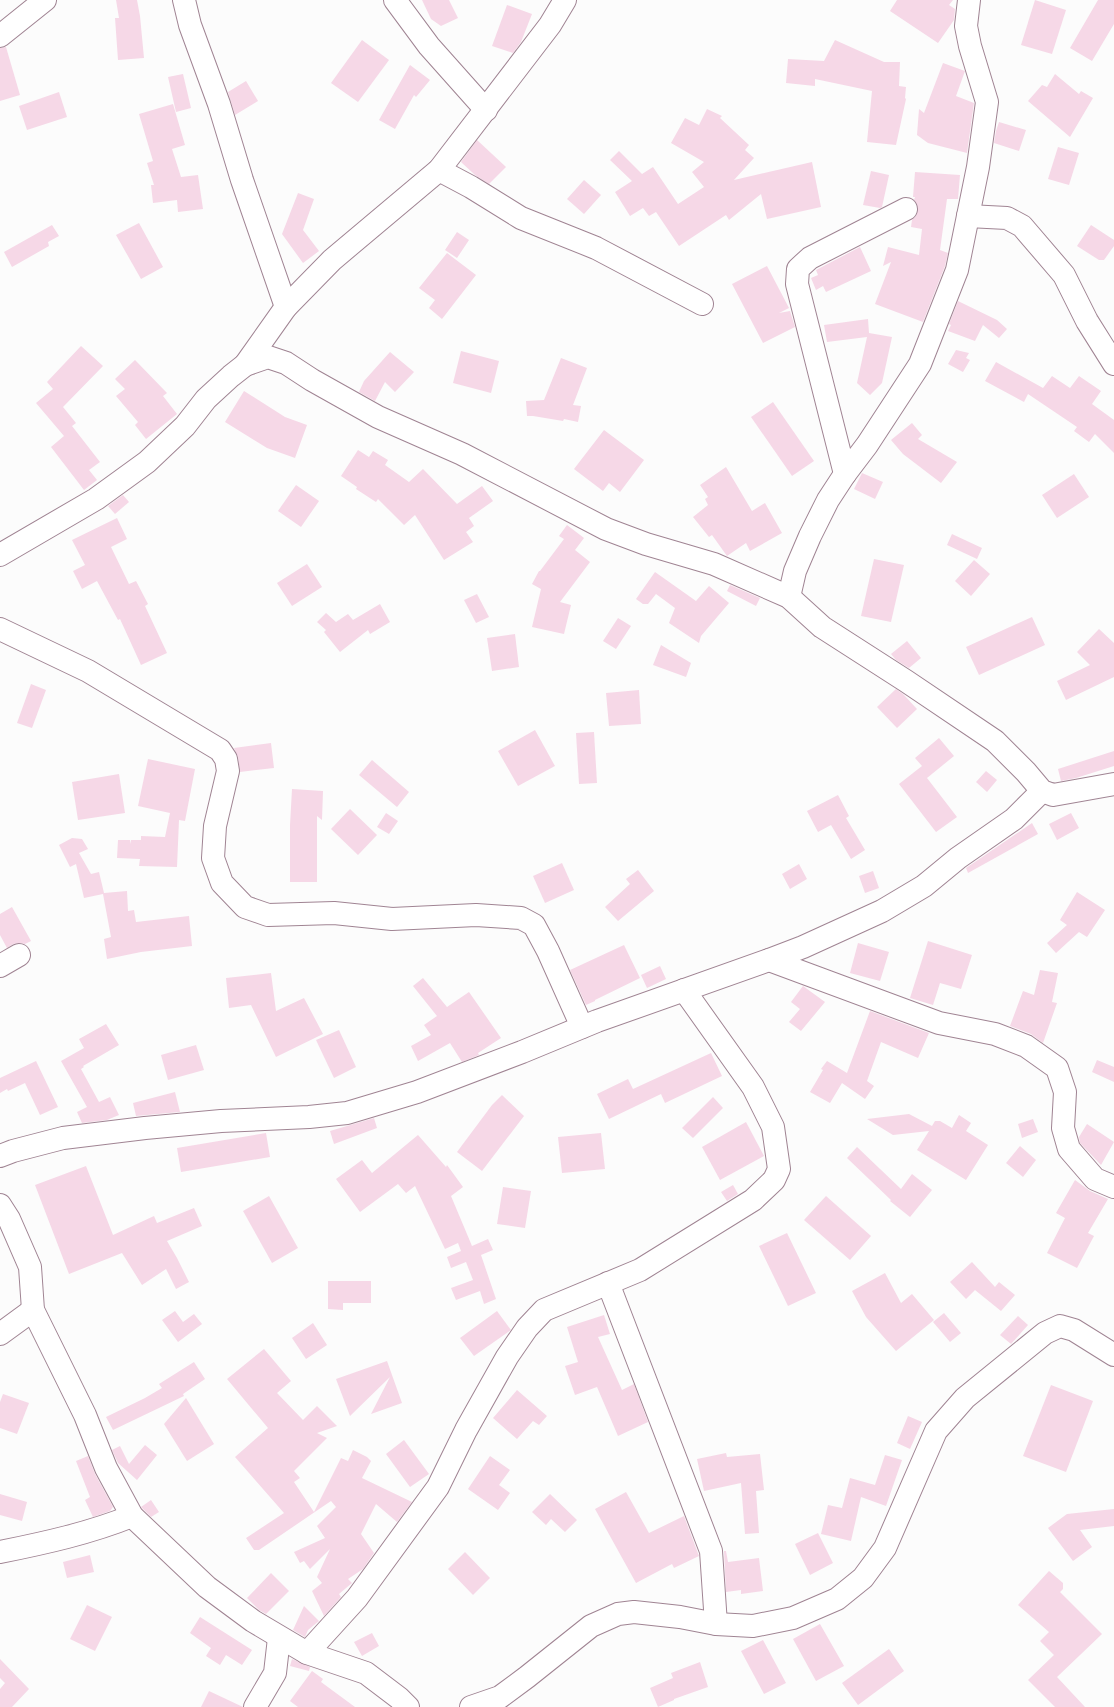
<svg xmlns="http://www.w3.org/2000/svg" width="1114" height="1707" font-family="Bitter,serif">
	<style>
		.building { fill: #f6d8e7 }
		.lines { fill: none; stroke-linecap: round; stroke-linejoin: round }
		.minor-casing { stroke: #a08493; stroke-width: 24 }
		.minor { stroke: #fff; stroke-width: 22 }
	</style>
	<rect width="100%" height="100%" fill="#fcfcfc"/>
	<!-- building -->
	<g class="building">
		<polygon points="116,0 137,0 140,16 144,58 118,60 115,18 119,18"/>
		<polygon points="422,0 449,0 458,18 441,26 431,19"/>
		<polygon points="897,0 953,0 949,5 955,9 954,20 938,43 890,11"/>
		<polygon points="1035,0 1066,10 1052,54 1021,45"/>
		<polygon points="1098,0 1114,0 1114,24 1092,61 1070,48"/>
		<polygon points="507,5 532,14 521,42 513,53 492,46"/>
		<polygon points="362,40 389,60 358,102 331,83"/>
		<polygon points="835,40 884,62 900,62 899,86 906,87 905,98 906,99 896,145 867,142 872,91 815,79 815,86 786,83 788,59 824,61"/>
		<polygon points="6,47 20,95 0,101 0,48"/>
		<polygon points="943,63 965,71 956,96 974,103 967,153 928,143 917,135 919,109 924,113"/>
		<polygon points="410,65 430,80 416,97 414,95 395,129 379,120"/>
		<polygon points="183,74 191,108 176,112 168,77"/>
		<polygon points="1055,74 1079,94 1081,91 1093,98 1070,137 1028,101 1042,85 1047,87"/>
		<polygon points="246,81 258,101 235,115 228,92"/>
		<polygon points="59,92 67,117 27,130 19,106"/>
		<polygon points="173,104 185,145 172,149 181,177 198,175 203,209 178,212 177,200 153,203 151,185 154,185 147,163 153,161 139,114"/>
		<polygon points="707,109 722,116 720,118 749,145 745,150 754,158 734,180 812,162 821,207 767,219 761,194 729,220 726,215 679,246 656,212 649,216 643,208 630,216 615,192 632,181 610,160 619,151 642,174 653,167 678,204 704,187 692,172 704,162 671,143 685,118 699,125"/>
		<polygon points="999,122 1026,130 1019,151 994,143 996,131"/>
		<polygon points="477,140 506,167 489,184 475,175 461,162"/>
		<polygon points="1058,147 1079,153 1069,185 1048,179"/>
		<polygon points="871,171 889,175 882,207 880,208 863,205"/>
		<polygon points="915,172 960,175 958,199 947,199 940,250 948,253 945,266 923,322 875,304 891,262 883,266 888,247 919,255 922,229 911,227 912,220 916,216 918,210 917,204 914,200 915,197 913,197"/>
		<polygon points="584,180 601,195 584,214 567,199"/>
		<polygon points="298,193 314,199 303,230 319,251 303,263 282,234"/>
		<polygon points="139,223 163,267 141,279 116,235"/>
		<polygon points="52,225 59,236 48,242 49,246 12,267 4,252"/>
		<polygon points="1091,225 1114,240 1114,246 1104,260 1099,260 1077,246"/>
		<polygon points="457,232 469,240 457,258 445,250"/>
		<polygon points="860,247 871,271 826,292 823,286 816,290 811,278 818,275 816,270"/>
		<polygon points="447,253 476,275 442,319 429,308 435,300 419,288"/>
		<polygon points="767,266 789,308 779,313 790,311 795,327 763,343 732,284"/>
		<polygon points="958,301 997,320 1007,329 999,338 983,325 975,341 948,331 951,325 949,324"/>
		<polygon points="868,319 869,333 892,337 882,383 870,395 857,383 867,337 827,342 824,325"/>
		<polygon points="81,346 103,366 63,407 76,423 72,426 100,462 89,470 97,480 84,490 51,447 64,436 36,403 53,389 47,382"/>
		<polygon points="956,350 969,353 966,358 970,360 963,372 948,364"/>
		<polygon points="461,351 499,361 491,393 453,383"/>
		<polygon points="390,352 414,372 395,392 385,382 375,401 359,392 364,381"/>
		<polygon points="561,358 587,368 573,405 581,406 578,422 564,419 563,421 533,416 527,416 526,401 544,400"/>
		<polygon points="135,360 167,393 163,396 177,414 146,439 135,425 138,422 116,396 125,389 115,379"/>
		<polygon points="996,362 1043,388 1052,376 1070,388 1079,376 1101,391 1092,404 1114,420 1114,453 1095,434 1089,442 1074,431 1077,427 1028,394 1024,402 985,381"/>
		<polygon points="244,391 285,417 307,425 295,458 267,448 225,422"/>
		<polygon points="773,402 814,461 792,476 751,417"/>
		<polygon points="912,423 922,435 918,439 957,462 941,483 903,454 891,440"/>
		<polygon points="604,430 644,460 620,492 609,483 603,491 574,469"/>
		<polygon points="358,450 369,457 373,451 388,460 385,465 409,482 423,469 457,504 482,486 493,501 469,518 474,526 466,532 473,542 444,560 415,515 404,525 378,499 376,502 356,489 357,487 341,476"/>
		<polygon points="726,467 752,511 765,503 782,533 750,551 746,543 727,556 712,535 709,537 693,517 708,505 705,499 708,497 700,485"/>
		<polygon points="862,473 883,482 875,499 854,489"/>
		<polygon points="1074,474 1089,497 1057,518 1042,495"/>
		<polygon points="296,485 319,501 301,527 278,511"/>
		<polygon points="123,495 129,502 115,514 108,506"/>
		<polygon points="117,518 127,539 111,547 129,584 136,581 148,604 145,606 167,653 141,665 120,619 118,620 97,581 82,589 73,571 85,565 72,540"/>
		<polygon points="567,525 584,538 575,550 590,562 560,602 571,605 564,634 532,627 541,589 532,584 539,571 540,571 564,539 559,536"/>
		<polygon points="952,534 982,548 977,559 947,545"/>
		<polygon points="874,559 904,565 891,622 861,616"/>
		<polygon points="974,560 990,574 971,596 955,581"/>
		<polygon points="307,564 322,587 292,606 277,583"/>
		<polygon points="655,572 696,601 709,586 729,603 701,636 699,643 669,623 675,608 656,594 648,604 643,604 636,599"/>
		<polygon points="730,585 760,598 756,606 727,591"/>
		<polygon points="477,594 489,617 476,623 464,600"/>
		<polygon points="380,604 390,622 370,634 368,630 340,652 324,632 326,630 317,622 326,613 336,622 348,614 353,620"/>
		<polygon points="1032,617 1045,645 979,675 966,647"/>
		<polygon points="618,618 631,626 616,649 603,641"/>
		<polygon points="1099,629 1114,643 1114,677 1066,700 1057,681 1090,665 1077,652"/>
		<polygon points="515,634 519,667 492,671 487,638"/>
		<polygon points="907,641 921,658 909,668 896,660 891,654"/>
		<polygon points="661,645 691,663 686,677 653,665"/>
		<polygon points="31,684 46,690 32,728 17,723"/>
		<polygon points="896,689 903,694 917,709 897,728 877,707"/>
		<polygon points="639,690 641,724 609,726 606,693"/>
		<polygon points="535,730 555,766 518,786 498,751"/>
		<polygon points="594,732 597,783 579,784 576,733"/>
		<polygon points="939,738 954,756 927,778 957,817 936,832 899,784 922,766 915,758"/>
		<polygon points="271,743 274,768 240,772 238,757 234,748"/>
		<polygon points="1114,751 1114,766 1076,778 1061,781 1058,769"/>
		<polygon points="148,759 195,769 185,821 179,820 177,867 139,866 140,859 117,858 118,840 130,840 130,844 131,840 141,840 141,836 165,837 170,813 138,806"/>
		<polygon points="372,760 409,792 397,807 359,775"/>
		<polygon points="986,771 997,780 987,792 976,782"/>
		<polygon points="119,774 125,813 78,820 72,782"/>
		<polygon points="292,789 323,791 322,820 317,816 317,882 290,882 290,825"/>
		<polygon points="838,795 849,816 846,818 865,850 851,859 831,825 818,832 807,811"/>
		<polygon points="350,809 377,835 358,855 331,829"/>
		<polygon points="386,813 398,821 389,834 377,827"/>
		<polygon points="1071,813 1079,828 1057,840 1049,824"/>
		<polygon points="1032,823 1038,834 968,873 966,868"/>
		<polygon points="72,838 82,839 88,849 79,853 91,874 99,872 104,893 127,891 128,911 134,910 136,922 189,916 192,946 141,952 107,959 104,939 111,937 103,894 84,898 76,864 70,867 59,845"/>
		<polygon points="562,863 574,890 545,903 533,876"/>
		<polygon points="799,864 807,879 790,889 782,874"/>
		<polygon points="638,870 654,891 618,921 605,907 630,884 626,879"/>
		<polygon points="873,871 879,888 865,893 859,876"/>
		<polygon points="1077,892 1105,910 1087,937 1079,932 1056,953 1047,943 1067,925 1060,920"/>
		<polygon points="12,907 31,941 25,944 19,943 13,944 7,948 0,935 0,914"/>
		<polygon points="928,941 972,955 961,989 940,983 933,1005 910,998"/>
		<polygon points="858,943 889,952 880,981 850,973"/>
		<polygon points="624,945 640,978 595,1000 595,1001 586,1005 570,970"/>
		<polygon points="660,966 666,979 647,988 641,975"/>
		<polygon points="1040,970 1058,973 1052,1002 1057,1003 1043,1043 1031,1034 1010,1026 1023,991 1034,995"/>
		<polygon points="271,973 276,1011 304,998 323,1034 276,1057 251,1005 229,1008 226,978"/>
		<polygon points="423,978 447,1007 469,992 501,1038 478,1053 479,1055 462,1062 450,1043 418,1061 411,1046 431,1035 424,1025 437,1016 413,986"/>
		<polygon points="803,986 825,1002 801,1031 789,1022 800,1009 791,1002"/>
		<polygon points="870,1011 929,1033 918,1058 881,1042 867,1081 874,1086 865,1099 842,1083 830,1103 810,1092 823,1070 821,1069 827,1061 847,1073"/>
		<polygon points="106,1024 119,1045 83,1066 84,1067 81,1069 99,1102 110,1097 119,1115 107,1120 82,1123 77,1112 87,1107 61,1061 84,1048 79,1039"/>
		<polygon points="339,1030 356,1067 334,1078 316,1040"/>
		<polygon points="196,1045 204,1070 168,1080 161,1055"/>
		<polygon points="711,1053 722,1076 665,1103 661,1094 609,1119 597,1094 628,1079 633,1089"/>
		<polygon points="1097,1060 1114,1067 1114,1082 1092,1072"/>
		<polygon points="36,1061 58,1107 40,1115 25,1083 8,1091 7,1089 0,1093 0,1078"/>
		<polygon points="175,1092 180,1112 136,1116 133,1103"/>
		<polygon points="502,1095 524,1116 482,1171 457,1152 492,1105"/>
		<polygon points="713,1097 723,1108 693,1138 682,1128"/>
		<polygon points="909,1114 932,1126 935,1121 940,1121 952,1128 959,1115 971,1123 966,1131 988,1145 966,1180 917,1150 929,1131 893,1135 867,1119"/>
		<polygon points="374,1118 377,1128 334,1144 330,1131"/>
		<polygon points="1033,1119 1038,1132 1022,1138 1018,1124"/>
		<polygon points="746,1122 764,1156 720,1180 702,1147"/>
		<polygon points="1087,1124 1114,1142 1101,1165 1080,1143 1079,1137"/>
		<polygon points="266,1133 270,1157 181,1172 177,1148"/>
		<polygon points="601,1133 605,1169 562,1173 558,1137"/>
		<polygon points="418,1135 446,1167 447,1165 463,1187 451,1196 472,1246 488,1239 493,1250 481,1255 496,1299 484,1304 480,1291 456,1300 451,1288 473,1280 466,1262 451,1268 447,1257 461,1251 458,1243 445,1249 415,1186 406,1193 398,1184 360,1212 336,1179 362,1160 372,1173"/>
		<polygon points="1020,1146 1036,1160 1023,1177 1006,1163"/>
		<polygon points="857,1147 901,1189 912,1174 932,1190 910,1217 890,1201 891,1200 847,1158"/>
		<polygon points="86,1166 113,1235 154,1216 157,1223 194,1208 202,1226 167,1241 177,1258 189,1282 176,1289 166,1269 142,1285 122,1253 69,1274 35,1185"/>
		<polygon points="1075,1180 1090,1191 1108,1199 1088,1233 1094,1236 1077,1268 1047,1253 1065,1218 1056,1213"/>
		<polygon points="733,1185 738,1194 727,1201 721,1192"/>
		<polygon points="503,1187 531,1191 525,1228 497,1224"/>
		<polygon points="269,1196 298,1248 272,1263 243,1211"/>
		<polygon points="826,1196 871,1236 850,1260 804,1220"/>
		<polygon points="787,1233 816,1293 788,1306 759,1246"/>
		<polygon points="972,1262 995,1287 999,1282 1015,1295 1001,1311 975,1290 966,1299 950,1282"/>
		<polygon points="885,1273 901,1303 912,1294 934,1320 896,1351 866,1317 852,1291"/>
		<polygon points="328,1281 371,1281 371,1303 343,1303 343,1310 328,1309"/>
		<polygon points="175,1311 183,1322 194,1314 202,1324 178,1342 162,1320"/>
		<polygon points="497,1311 511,1330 474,1356 460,1338"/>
		<polygon points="944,1313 961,1333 950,1342 933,1322"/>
		<polygon points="604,1315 610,1334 598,1337 622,1390 634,1384 648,1422 618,1436 597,1387 575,1395 565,1366 578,1362 567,1327"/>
		<polygon points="1018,1316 1028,1325 1011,1344 1000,1335"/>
		<polygon points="313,1323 327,1345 306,1359 292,1338"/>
		<polygon points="264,1349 291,1381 277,1393 303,1420 317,1406 337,1426 317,1433 327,1438 294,1471 300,1478 294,1482 314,1512 341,1458 348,1461 353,1450 367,1457 371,1461 362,1478 412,1502 397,1522 376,1504 361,1534 374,1553 363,1569 348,1579 352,1583 339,1594 341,1597 324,1616 312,1591 322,1583 317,1577 330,1549 310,1569 304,1561 300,1563 294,1552 325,1538 317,1526 336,1507 331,1501 259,1550 254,1550 246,1538 284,1513 235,1457 268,1428 227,1379"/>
		<polygon points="387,1361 402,1403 371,1414 390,1377 350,1416 336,1379"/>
		<polygon points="194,1362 205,1379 183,1394 184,1396 113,1430 106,1417 145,1398 162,1388 159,1384"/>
		<polygon points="1051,1385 1093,1401 1066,1472 1023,1456"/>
		<polygon points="517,1390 547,1416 539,1425 533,1421 517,1439 493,1418"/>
		<polygon points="3,1394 29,1403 17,1434 0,1428 0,1402"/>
		<polygon points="186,1398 214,1444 187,1461 164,1424"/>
		<polygon points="908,1416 922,1422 910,1449 897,1443"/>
		<polygon points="404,1440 429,1474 410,1487 386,1454"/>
		<polygon points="145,1445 157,1455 137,1480 118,1463 112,1450 120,1446 129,1464"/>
		<polygon points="726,1453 727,1457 760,1454 764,1490 756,1491 759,1533 745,1534 741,1483 704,1491 697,1459"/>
		<polygon points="885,1455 902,1460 886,1506 861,1497 851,1541 821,1534 828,1505 842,1508 850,1478 875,1485"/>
		<polygon points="88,1456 95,1474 113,1507 110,1511 93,1517 85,1500 90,1497 76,1461"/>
		<polygon points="490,1456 510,1470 499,1485 510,1493 498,1510 468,1489"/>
		<polygon points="626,1492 649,1533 684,1516 699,1556 674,1568 672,1564 636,1583 595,1509"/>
		<polygon points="0,1494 27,1502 22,1521 0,1515"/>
		<polygon points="550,1494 577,1520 565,1532 551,1519 546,1525 532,1512"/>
		<polygon points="151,1500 159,1512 151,1517 141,1507"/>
		<polygon points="1114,1509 1114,1526 1080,1530 1092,1547 1073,1561 1048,1528 1067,1514"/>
		<polygon points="818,1533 833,1563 810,1575 795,1544"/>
		<polygon points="724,1551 726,1551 728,1562 759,1558 763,1591 741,1594 741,1590 726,1592"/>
		<polygon points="465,1552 490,1578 473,1595 448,1569"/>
		<polygon points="90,1555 94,1572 67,1578 63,1562"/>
		<polygon points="1049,1571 1063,1583 1063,1589 1060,1592 1102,1634 1057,1677 1085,1707 1055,1707 1028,1680 1054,1655 1040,1641 1049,1632 1018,1605"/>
		<polygon points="271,1573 289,1591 266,1614 259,1610 247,1598"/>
		<polygon points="87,1605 112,1617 95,1651 70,1639"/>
		<polygon points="304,1606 319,1621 308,1630 305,1637 293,1630"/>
		<polygon points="200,1617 252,1650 242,1665 226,1655 220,1665 206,1656 211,1648 190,1633"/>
		<polygon points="820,1624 844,1666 816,1681 793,1639"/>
		<polygon points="372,1633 379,1646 362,1656 354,1642"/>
		<polygon points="763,1640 786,1683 764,1694 741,1651"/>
		<polygon points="889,1649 904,1671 858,1705 842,1683"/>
		<polygon points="0,1659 29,1689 12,1707 0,1707 0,1689 5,1683 0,1678"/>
		<polygon points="292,1659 310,1667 309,1671 290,1666"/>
		<polygon points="700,1662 708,1687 674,1699 674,1700 658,1707 650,1688 673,1678 671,1673"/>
		<polygon points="312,1671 323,1679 321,1682 355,1707 298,1707 290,1701"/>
		<polygon points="209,1691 243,1707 201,1707"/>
	</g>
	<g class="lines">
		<defs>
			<g id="minor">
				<polyline points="184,0 190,25 219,104 242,180 286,307"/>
				<polyline points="395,0 429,46 486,110"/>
				<polyline points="0,36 45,0"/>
				<polyline points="439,170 471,187 521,218 596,248 702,304"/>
				<polyline points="968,216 1007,218 1022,226 1064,275 1087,321 1114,364"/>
				<polyline points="245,365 286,307 332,260 439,170 550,25 565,0"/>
				<polyline points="845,474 797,284 798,269 810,258 906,209"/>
				<polyline points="0,555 96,499 147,462 185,426 206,399 231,376 245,365 268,357 286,363 312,380 378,417 462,454 606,529 646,544 714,564 789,597 822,627 906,681 995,741 1026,772 1042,791 1053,795 1114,784"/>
				<polyline points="789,597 795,571 810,536 828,500 845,474 867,445 920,364 957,270 978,167 987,102 970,46 966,26 969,0"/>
				<polyline points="0,629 88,671 220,750 226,759 228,771 215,826 213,858 222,883 245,907 268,915 334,913 392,919 476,915 521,918 534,925 548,951 582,1027"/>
				<polyline points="769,960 939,1023 995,1034 1026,1046 1057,1068 1065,1092 1063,1128 1069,1149 1095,1179 1114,1187"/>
				<polyline points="0,966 19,955"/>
				<polyline points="0,1156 13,1151 63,1138 145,1128 221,1121 309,1117 347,1113 417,1092 522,1052 597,1021 769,960 803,947 882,911 924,886 958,858 1014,819 1042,791"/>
				<polyline points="0,1205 9,1219 30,1267 33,1310 85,1415 106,1468 132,1516 207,1587 253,1621 307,1653 366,1673 399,1698 408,1707"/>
				<polyline points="608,1283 711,1551 716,1624"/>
				<polyline points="0,1334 33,1310"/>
				<path d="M0,1552c45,-9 90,-19 132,-36"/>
				<polyline points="307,1653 357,1598 438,1487 466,1430 507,1357 527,1328 544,1310 640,1270 753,1200 774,1180 779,1169 773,1127 753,1087 684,990"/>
				<polyline points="255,1707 275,1673 279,1638"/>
				<polyline points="471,1707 500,1697 527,1677 591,1626 618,1614 634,1612 680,1617 716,1624 753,1626 793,1618 837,1599 863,1578 885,1548 936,1431 965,1398 1045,1333 1060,1326 1074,1330 1114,1355"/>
			</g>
		</defs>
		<!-- minor casing -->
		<use href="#minor" class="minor-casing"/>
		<!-- minor -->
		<use href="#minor" class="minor"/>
	</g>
</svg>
